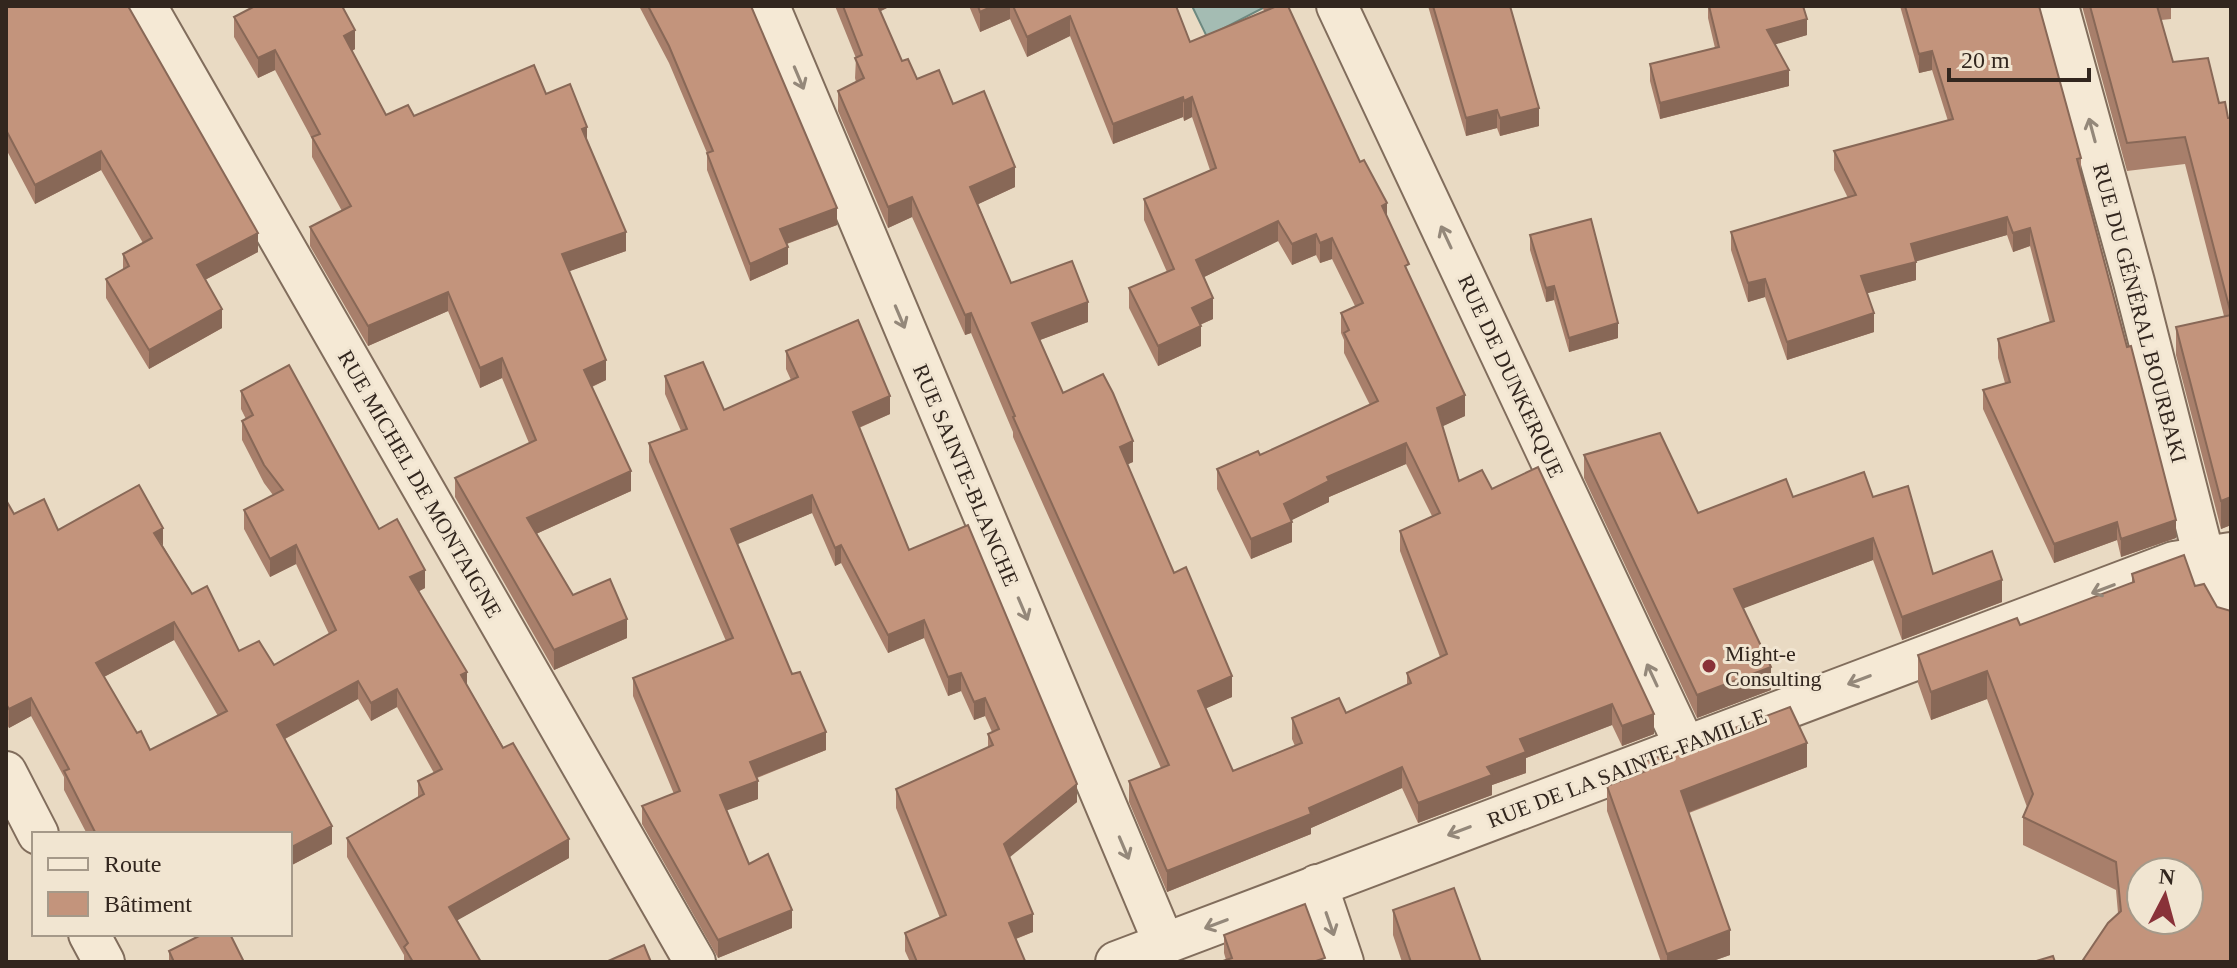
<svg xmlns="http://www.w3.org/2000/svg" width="2237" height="968" font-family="Georgia,serif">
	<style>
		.water { fill: #a4bcb3; stroke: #6d8980; stroke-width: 2 }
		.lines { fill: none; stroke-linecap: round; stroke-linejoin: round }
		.street-casing { stroke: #816d5c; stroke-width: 44 }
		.street { stroke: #f5e9d5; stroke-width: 40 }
		.wall { fill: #a87f6b; fill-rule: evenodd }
		.shaded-wall { fill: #886857 }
		.building { fill: #c3947c; stroke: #886857; stroke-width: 2; fill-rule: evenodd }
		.oneway { stroke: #94887a }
		.poi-dot { fill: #893239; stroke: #f1e5d1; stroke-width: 3 }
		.labels { text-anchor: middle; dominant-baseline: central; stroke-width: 6; stroke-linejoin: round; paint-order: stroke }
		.street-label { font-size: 22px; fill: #32261e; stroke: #f1e5d1 }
		.poi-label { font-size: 22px; fill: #32261e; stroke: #f1e5d1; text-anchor: start }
	</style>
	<rect width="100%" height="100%" fill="#e9dac3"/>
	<!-- water -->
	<polygon class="water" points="1192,6 1264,6 1265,7 1207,37"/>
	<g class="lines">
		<defs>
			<g id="street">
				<polyline points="146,6 695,962"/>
				<polyline points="769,6 1164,943"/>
				<polyline points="1337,6 1685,746"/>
				<polyline points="2058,6 2134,282 2204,557 2231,617"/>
				<polyline points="6,772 38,834"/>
				<polyline points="1317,885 1343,962"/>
				<polyline points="89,934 104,962"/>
				<polyline points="1116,962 2174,562 2231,553"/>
			</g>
		</defs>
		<!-- street casing -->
		<use href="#street" class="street-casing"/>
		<!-- street -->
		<use href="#street" class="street"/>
	</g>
	<!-- wall -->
	<g class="wall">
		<polygon points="6,6 258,252 205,280 222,328 149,369 106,298 106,279 123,270 123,254 143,243 101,170 35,204 6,149"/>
		<polygon points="639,6 751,6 837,225 787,244 788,264 750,281 707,170 707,153 669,63"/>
		<polygon points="835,6 891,6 880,11 902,61 917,79 953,104 1015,187 978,204 1011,283 1088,322 1040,340 1063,393 1133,462 1127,464 1174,573 1232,697 1206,708 1233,771 1295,746 1292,739 1292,718 1346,713 1407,685 1407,673 1440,657 1400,551 1400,531 1432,516 1406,464 1329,497 1329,502 1291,520 1292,542 1251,559 1217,489 1217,469 1260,455 1370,405 1344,353 1344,340 1341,333 1341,313 1355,306 1332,259 1320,263 1316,255 1292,265 1278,241 1204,277 1213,319 1200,325 1201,346 1158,366 1129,308 1129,288 1167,272 1144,220 1144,199 1210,170 1192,117 1184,121 1183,117 1113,144 1070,36 1027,57 1010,19 980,32 969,6 1176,6 1190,42 1264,11 1262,6 1293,6 1289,8 1360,162 1387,216 1409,275 1465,416 1442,426 1459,481 1492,489 1654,734 1622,746 1612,725 1526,758 1526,773 1492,785 1492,795 1418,823 1402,788 1311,828 1311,834 1167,892 1129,802 1129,781 1161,768 1013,437 1013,432 971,333 965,335 912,217 888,228 838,111 838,91 856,82 855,78 856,58"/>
		<polygon points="1428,6 1510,6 1539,126 1500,136 1497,128 1466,136"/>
		<polygon points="1708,6 1803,6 1807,35 1775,44 1789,86 1660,119 1650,81 1650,64 1715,48 1708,18"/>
		<polygon points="1900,6 2039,6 2081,158 2081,173 2176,538 2121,557 2117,540 2054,563 1983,409 1983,390 2005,383 1998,358 1998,339 2050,323 2030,246 2013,252 2007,235 1915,261 1916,280 1867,293 1874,332 1787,360 1765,297 1748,302 1731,250 1731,232 1848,198 1834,170 1834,151 1948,121 1932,70 1919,73"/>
		<polygon points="2082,6 2171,6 2171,19 2161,20 2173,62 2219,103 2228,118 2231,118 2231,525 2221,529 2176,355 2176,327 2224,316 2185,164 2127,171"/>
		<polygon points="234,17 355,49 352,51 386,115 414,116 546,94 587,141 626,251 569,271 606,380 592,387 631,491 536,534 573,595 627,638 554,670 455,497 455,478 529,443 502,378 480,388 448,311 368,346 310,246 310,227 342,211 312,157 312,139 275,70 258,78 234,37"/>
		<polygon points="1530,235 1618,338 1569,352 1554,300 1546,302 1530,250"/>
		<polygon points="786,351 890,414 859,428 909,550 1077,802 1009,857 1033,932 1016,939 1025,962 910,962 905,951 905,933 940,918 896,808 896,789 988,747 988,734 992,732 985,716 974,720 961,691 948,696 924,638 888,653 841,563 835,566 812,513 737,544 792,674 826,750 757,778 758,799 726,810 749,864 792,928 718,958 642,824 642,806 674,794 633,696 633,678 726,641 649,462 649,443 681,431 665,394 665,376 724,410 791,380 786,369"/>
		<path d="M241,391l138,138 46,59 -6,3 48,94 102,173 -112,62 24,42h-77v-7l-57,-98v-19l71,-41v-16l16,-8 -37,-66 -26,14 -13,-22 -73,40 47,105 -42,22v-32h-203l-23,-44v-13l-33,-61 -22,12 -3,-5v-223l8,14 44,16 105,16 29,48 47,57 35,14 55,-31 -33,-70 -26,13 -26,-48v-19l29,-15 -9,-12 -22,-43v-19l4,-2 -5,-10zM174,640l44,76 -68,34 -13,-17 -33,-56z"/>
		<polygon points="1584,455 1698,513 1793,497 1873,497 1933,574 2002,602 1902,640 1873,560 1743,608 1771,690 1697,718 1584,478"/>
		<polygon points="2132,574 2231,962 2083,962 2083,960 2118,913 2116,890 2023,845 2023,817 2027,807 1987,699 1931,720 1918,683 1918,655 2020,625 2132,583"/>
		<polygon points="1642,763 1807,767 1689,813 1730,955 1710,962 1661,962 1607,811 1607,786 1642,772"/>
		<polygon points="1393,910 1481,962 1402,962 1393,935"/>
		<polygon points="1224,935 1325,962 1226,960 1224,953"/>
		<polygon points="169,951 244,962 169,962"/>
	</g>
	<!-- shaded-wall -->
	<g class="shaded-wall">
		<polygon points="873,6 891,6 873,15"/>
		<polygon points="993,6 1010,6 1010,19 980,32 980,12"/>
		<polygon points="1070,16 1070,36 1027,57 1027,37"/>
		<polygon points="1807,19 1807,35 1767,47 1767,30"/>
		<polygon points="355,30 355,49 344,55 344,36"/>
		<polygon points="275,50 275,70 258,78 258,58"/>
		<polygon points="1932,51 1932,70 1919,73 1919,54"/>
		<polygon points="1789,70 1789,86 1660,119 1660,103"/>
		<polygon points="1183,97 1183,117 1113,144 1113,124"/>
		<polygon points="1192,97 1192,117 1184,121 1184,101"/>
		<polygon points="1539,108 1539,126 1500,136 1500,118"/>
		<polygon points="1497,110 1497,128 1466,136 1466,118"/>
		<polygon points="587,127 587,146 582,129"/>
		<polygon points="101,151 101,170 35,204 35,185"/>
		<polygon points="1015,167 1015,187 970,208 970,187"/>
		<polygon points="912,197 912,217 888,228 888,207"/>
		<polygon points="1387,203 1387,223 1382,206"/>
		<polygon points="837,208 837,225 780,246 780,229"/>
		<polygon points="2007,217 2007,235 1911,263 1911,244"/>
		<polygon points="1278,221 1278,241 1196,281 1196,260"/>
		<polygon points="2030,228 2030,246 2013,252 2013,233"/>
		<polygon points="626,232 626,251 562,274 562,254"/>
		<polygon points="258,233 258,252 197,284 197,265"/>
		<polygon points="1316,234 1316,255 1292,265 1292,244"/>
		<polygon points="1332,238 1332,259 1320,263 1320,243"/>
		<polygon points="788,247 788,264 750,281 750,264"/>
		<polygon points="1916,262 1916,280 1861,295 1861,276"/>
		<polygon points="1765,279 1765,297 1748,302 1748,283"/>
		<polygon points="1554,286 1554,300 1546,302 1546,288"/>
		<polygon points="448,292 448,311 368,346 368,326"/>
		<polygon points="1213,298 1213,319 1192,328 1192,308"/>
		<polygon points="1088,302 1088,322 1032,343 1032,323"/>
		<polygon points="222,309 222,328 149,369 149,350"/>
		<polygon points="971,313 971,333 965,335 965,315"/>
		<polygon points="1874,313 1874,332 1787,360 1787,342"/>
		<polygon points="1618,323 1618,338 1569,352 1569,338"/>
		<polygon points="1201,326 1201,346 1158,366 1158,346"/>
		<polygon points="502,358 502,378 480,388 480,368"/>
		<polygon points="606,360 606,380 584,390 584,370"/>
		<polygon points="1465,395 1465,416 1437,429 1437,408"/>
		<polygon points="890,396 890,414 853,430 853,412"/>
		<polygon points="1133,441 1133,462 1120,468 1120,447"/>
		<polygon points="1406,443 1406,464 1329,497 1329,502 1284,524 1284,504 1327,477"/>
		<polygon points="631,471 631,491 527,538 527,518"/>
		<polygon points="812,495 812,513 731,547 731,529"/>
		<polygon points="2231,497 2231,525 2221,529 2221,501"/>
		<polygon points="2176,520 2176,538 2121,557 2121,539"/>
		<polygon points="1292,522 1292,542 1251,559 1251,539"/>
		<polygon points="2117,522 2117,540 2054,563 2054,544"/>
		<polygon points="163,528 163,546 154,533"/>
		<polygon points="1873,538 1873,560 1734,612 1734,589"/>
		<polygon points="296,545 296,564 270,577 270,559"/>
		<polygon points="841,545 841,563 835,566 835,548"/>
		<polygon points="425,570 425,588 410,596 410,577"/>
		<polygon points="2002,580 2002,602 1902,640 1902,617"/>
		<polygon points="627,619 627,638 554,670 554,650"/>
		<polygon points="924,620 924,638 888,653 888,635"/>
		<polygon points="174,622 174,640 96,681 96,663"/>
		<polygon points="1771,667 1771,690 1697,718 1697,695"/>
		<polygon points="1987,671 1987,699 1931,720 1931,692"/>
		<polygon points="467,672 467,690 461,675"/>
		<polygon points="961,673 961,691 948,696 948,677"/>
		<polygon points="1232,676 1232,697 1198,712 1198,691"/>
		<polygon points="358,681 358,699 277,743 277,725"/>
		<polygon points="397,689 397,707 371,721 371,703"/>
		<polygon points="31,698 31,716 9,728 9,709"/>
		<polygon points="985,698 985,716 974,720 974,702"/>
		<polygon points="1612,704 1612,725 1526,758 1526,773 1492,785 1492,795 1418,823 1418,803 1487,767 1520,739"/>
		<polygon points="1654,714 1654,734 1622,746 1622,726"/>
		<polygon points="826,732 826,750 750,780 750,762"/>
		<polygon points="1807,743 1807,767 1681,815 1681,791"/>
		<polygon points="1402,767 1402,788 1311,828 1311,834 1167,892 1167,871"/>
		<polygon points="758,781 758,799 720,813 720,795"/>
		<polygon points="1077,784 1077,802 1004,862 1004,844"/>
		<polygon points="332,826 332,844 290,866 290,848"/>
		<polygon points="569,839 569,858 449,925 449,907"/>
		<polygon points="792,910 792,928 718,958 718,940"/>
		<polygon points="1033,914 1033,932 1009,941 1009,923"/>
		<polygon points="1730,930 1730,955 1710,962 1667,962 1667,954"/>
	</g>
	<!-- building -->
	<g class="building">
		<polygon points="6,6 128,6 258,233 197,265 222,309 149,350 106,279 129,266 123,254 152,238 101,151 35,185 6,130"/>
		<polygon points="255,6 342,6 355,30 344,36 386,115 408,105 414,116 534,65 546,94 570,84 587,127 582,129 626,232 562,254 606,360 584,370 631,471 527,518 573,595 610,579 627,619 554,650 455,478 536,440 502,358 480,368 448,292 368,326 310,227 351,206 312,137 320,134 275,50 258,58 234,17"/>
		<polygon points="648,6 751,6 837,208 780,229 788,247 750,264 707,153 713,151 669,46"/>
		<polygon points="843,6 878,6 902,61 908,59 917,79 939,70 953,104 984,91 1015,167 970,187 1011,283 1072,261 1088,302 1032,323 1063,393 1103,374 1113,393 1133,441 1120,447 1174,573 1186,567 1232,676 1198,691 1233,771 1302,743 1292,718 1339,698 1346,713 1411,683 1407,673 1447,654 1400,531 1440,513 1406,443 1327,477 1329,481 1284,504 1292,522 1251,539 1217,469 1258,451 1260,455 1378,401 1344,333 1349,330 1341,313 1363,303 1332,238 1320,243 1316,234 1292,244 1278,221 1196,260 1213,298 1192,308 1201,326 1158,346 1129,288 1174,269 1144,199 1216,168 1192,97 1184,101 1183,97 1113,124 1070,16 1027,37 1013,6 1176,6 1190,42 1277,6 1288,6 1360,162 1364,160 1387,203 1382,206 1409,264 1405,266 1465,395 1437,408 1459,481 1482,470 1492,489 1538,467 1654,714 1622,726 1612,704 1520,739 1526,752 1487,767 1492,775 1418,803 1402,767 1309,808 1311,814 1167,871 1129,781 1169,765 1013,417 1015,416 971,313 965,315 912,197 888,207 838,91 864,78 855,58 862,55"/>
		<polygon points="978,6 993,6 980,12"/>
		<polygon points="1433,6 1510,6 1539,108 1500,118 1497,110 1466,118"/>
		<polygon points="1709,6 1803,6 1807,19 1767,30 1789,70 1660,103 1650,64 1719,47"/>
		<polygon points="1905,6 2039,6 2081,158 2077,159 2127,347 2131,346 2176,520 2121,539 2117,522 2054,544 1983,390 2010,382 1998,339 2054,321 2030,228 2013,233 2007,217 1911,244 1916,262 1861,276 1874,313 1787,342 1765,279 1748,283 1731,232 1856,195 1834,151 1953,119 1932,51 1919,54"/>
		<polygon points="2090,6 2157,6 2173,62 2208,58 2219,103 2225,102 2228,118 2231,118 2231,314 2185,137 2127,143"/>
		<polygon points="1591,219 1618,323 1569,338 1554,286 1546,288 1530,235"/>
		<polygon points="2231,315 2231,497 2221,501 2176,327"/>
		<polygon points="858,320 890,396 853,412 909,550 968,525 1077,784 1004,844 1033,914 1009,923 1025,961 1022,962 917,962 905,933 946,915 896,789 993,745 988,734 999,729 985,698 974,702 961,673 948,677 924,620 888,635 841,545 835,548 812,495 731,529 792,674 800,672 826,732 750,762 758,781 720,795 749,864 768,854 792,910 718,940 642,806 680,791 633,678 733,638 649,443 687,429 665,376 703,362 724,410 798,377 786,351"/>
		<path d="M289,365l90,164 18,-10 28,51 -15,7 57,95 -6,3 42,73 10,-5 56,96 -120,68 32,55h-68l-9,-15 4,-4 -61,-105 77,-44 -6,-13 24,-12 -45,-80 -26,14 -13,-22 -81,44 55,101 -42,22v-14h-194l-32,-63 5,-2 -38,-71 -22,11 -3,-5v-204l8,14 30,-15 14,31 81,-45 24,43 -9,5 38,61 15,-8 32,65 20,-10 15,24 62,-35 -40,-85 -26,14 -26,-49 39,-20 -19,-25 -22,-44 11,-6 -12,-24zM174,622l53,89 -77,39 -9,-19 -4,2 -41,-70z"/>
		<polygon points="1660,433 1698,513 1786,479 1793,497 1864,472 1873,497 1908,486 1933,574 1992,551 2002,580 1902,617 1873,538 1734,589 1771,667 1697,695 1584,455"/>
		<path d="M2184,555l11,31 9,-2 13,23 14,4v288l-1,1 1,4v58h-143l-5,-2 25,-37 13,-12 -5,-49 -93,-45 10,-23 -46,-123 -56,21 -13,-37 99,-37 3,7 114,-43 -2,-8zM2141,872h48v48h-48z"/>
		<polygon points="1790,707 1807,743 1681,791 1730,930 1667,954 1607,786 1646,771 1642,763"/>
		<polygon points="1454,888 1481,962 1411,962 1393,910"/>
		<polygon points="1305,904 1325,958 1313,962 1220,962 1232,958 1224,935"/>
		<polygon points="203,934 230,934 244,962 174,962 169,951"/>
		<polygon points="644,945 651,962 606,962"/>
		<polygon points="2053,956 2055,962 2033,962"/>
	</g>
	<!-- one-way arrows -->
	<defs><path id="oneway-shaft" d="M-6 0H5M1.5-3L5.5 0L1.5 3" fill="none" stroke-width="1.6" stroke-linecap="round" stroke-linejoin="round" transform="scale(2)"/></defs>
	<g class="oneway">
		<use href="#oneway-shaft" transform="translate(799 78) rotate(67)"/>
		<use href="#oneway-shaft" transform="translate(2092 130) rotate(-105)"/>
		<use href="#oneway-shaft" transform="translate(1446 237) rotate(-115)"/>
		<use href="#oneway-shaft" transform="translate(900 317) rotate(67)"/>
		<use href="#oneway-shaft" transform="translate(2103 589) rotate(159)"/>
		<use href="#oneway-shaft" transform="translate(1023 609) rotate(67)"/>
		<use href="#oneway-shaft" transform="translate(1652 675) rotate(-115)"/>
		<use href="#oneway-shaft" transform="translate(1859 680) rotate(159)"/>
		<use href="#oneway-shaft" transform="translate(1459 831) rotate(159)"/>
		<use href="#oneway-shaft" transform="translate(1124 848) rotate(67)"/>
		<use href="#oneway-shaft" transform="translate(1216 924) rotate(159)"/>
		<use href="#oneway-shaft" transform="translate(1330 924) rotate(71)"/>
	</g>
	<!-- markers -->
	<circle class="poi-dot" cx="1709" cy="666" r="8"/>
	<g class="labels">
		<!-- street labels -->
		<g class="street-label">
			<text transform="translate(2140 313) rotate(75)">RUE DU GÉNÉRAL BOURBAKI</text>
			<text transform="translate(1511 376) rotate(65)">RUE DE DUNKERQUE</text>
			<text transform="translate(966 475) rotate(67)">RUE SAINTE-BLANCHE</text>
			<text transform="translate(420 484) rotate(60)">RUE MICHEL DE MONTAIGNE</text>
			<text transform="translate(1627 768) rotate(-21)">RUE DE LA SAINTE-FAMILLE</text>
		</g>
		<!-- poi labels -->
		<g class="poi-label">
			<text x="1725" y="653">Might-e<tspan x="1725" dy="25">Consulting</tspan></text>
		</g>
	</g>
	<!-- border -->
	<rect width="2237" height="968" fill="none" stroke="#32261e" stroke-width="16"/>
	<!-- legend -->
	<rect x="32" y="832" width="260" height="104" fill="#f1e5d1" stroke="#a59989" stroke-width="2"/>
	<rect x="48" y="858" width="40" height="12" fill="#f5e9d5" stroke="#a59989" stroke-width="2"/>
	<text x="104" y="872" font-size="24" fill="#32261e">Route</text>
	<rect x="48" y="892" width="40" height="24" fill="#c3947c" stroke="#a59989" stroke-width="2"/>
	<text x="104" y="912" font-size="24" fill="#32261e">Bâtiment</text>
	<!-- north arrow -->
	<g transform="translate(2165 896) rotate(6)"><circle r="38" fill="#f1e5d1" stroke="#a59989" stroke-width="2"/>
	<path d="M0-6L14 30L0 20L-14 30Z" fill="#893239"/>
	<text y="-12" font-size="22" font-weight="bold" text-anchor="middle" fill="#32261e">N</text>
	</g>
	<!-- scale -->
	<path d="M1949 68v12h140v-12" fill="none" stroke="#32261e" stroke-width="4"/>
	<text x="1961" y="68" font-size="24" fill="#32261e" stroke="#f1e5d1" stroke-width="6" paint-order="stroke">20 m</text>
</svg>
